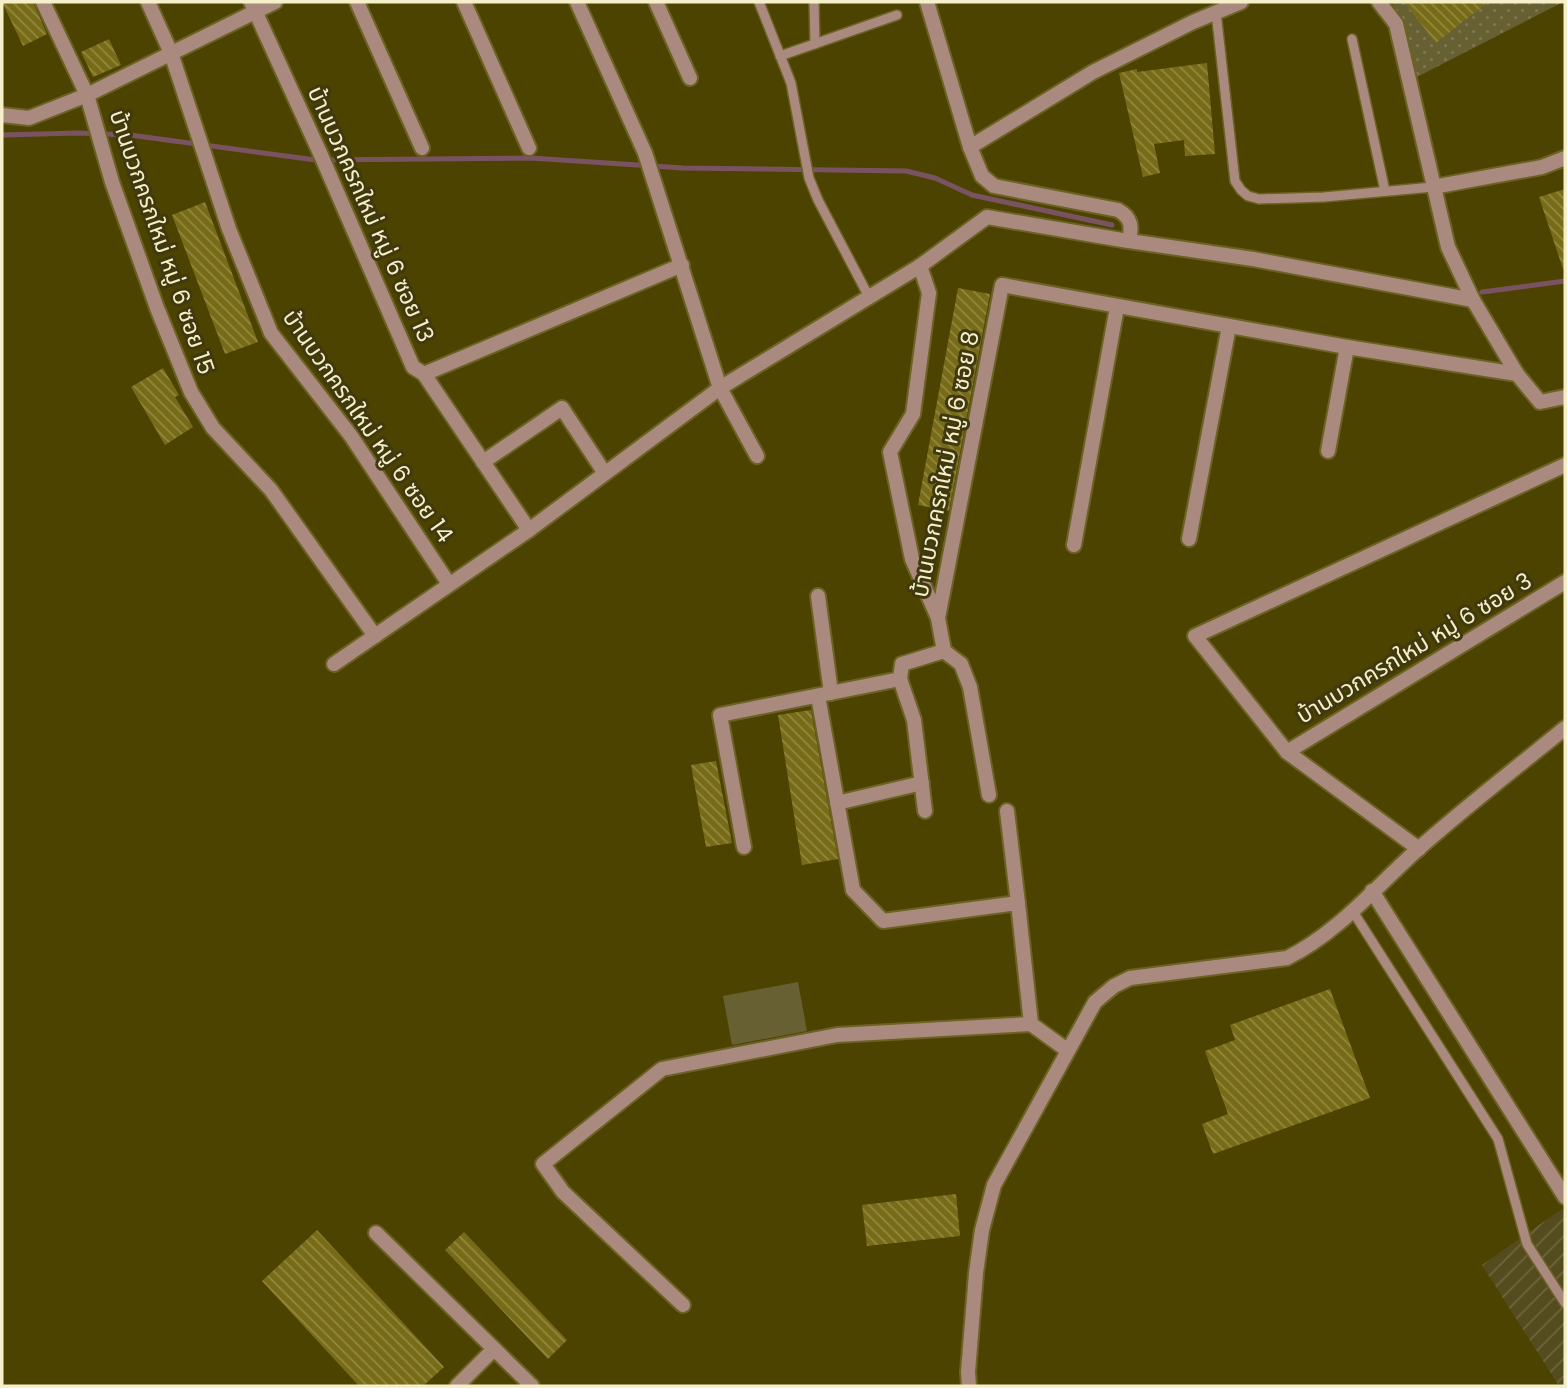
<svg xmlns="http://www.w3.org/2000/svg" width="1567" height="1388" font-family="Poppins,'Noto Sans Thai',sans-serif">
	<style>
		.industrial { fill: url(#industrial-furrows) }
		.grass { fill: url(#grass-dots) }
		.pitch { fill: #676033 }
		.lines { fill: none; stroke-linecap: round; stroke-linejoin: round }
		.stream { stroke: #7a5363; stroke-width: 5 }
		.building { fill: url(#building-back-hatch) }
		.service-casing { stroke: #6b6224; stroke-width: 12 }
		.minor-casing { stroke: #6b6224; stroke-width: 18 }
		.service { stroke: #aa8a7f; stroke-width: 9 }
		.minor { stroke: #aa8a7f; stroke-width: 14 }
		.labels { text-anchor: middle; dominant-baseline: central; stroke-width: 6; stroke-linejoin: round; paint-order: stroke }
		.street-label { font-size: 23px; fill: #f5f0c9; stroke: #40390f }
	</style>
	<defs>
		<pattern id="industrial-furrows" width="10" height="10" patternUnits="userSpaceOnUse" patternTransform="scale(1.75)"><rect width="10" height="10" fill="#544c1e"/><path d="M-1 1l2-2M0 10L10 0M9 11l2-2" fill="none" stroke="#6d663d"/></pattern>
		<pattern id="grass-dots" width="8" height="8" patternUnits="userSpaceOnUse" patternTransform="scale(1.75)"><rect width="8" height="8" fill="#676033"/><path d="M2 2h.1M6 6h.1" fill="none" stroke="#7d774f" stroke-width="1.8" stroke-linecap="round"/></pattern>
		<pattern id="building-back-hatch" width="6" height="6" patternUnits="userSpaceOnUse" patternTransform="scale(1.75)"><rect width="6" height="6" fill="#776b17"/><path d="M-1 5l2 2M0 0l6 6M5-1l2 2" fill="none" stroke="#928842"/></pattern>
	</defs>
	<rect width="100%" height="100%" fill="#4d4300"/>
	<!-- industrial -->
	<polygon class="industrial" points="1562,1209 1565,1213 1565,1386 1559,1386 1482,1265"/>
	<!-- grass -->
	<polygon class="grass" points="1392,2 1563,2 1417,77"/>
	<!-- pitch -->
	<polygon class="pitch" points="798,982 807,1031 732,1045 723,996"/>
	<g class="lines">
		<!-- stream -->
		<g class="stream">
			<polyline points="2,135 78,133 130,135 316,160 531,158 683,168 906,171 935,178 972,195 1112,225"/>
			<polyline points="1482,292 1565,281"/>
		</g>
	</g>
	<!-- building -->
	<g class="building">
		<polygon points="2,2 33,2 47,34 23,46"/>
		<polygon points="1404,2 1488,2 1436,43"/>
		<polygon points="109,39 121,65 93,77 81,52"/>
		<polygon points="1207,63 1215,154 1185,156 1184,140 1154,144 1160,173 1143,177 1119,73 1137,69 1137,72"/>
		<polygon points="1565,189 1565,269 1563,269 1539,197"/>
		<polygon points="205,202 258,342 225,354 172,215"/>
		<polygon points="958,288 990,294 949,511 918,505"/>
		<polygon points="163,368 179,395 175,397 193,427 165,445 131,387"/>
		<polygon points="811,710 838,859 802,865 778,715"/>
		<polygon points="716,761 732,843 706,847 691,765"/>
		<polygon points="1330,989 1370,1098 1213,1154 1202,1124 1228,1114 1205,1051 1235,1040 1230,1025"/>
		<polygon points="956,1194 960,1236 867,1246 862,1205"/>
		<polygon points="317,1230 444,1367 423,1386 359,1386 262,1281"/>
		<polygon points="464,1232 567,1340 548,1359 445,1250"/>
	</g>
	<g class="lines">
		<defs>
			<g id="service">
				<polyline points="759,2 791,83 809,178 818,200 869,297"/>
				<polyline points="814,2 815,44"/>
				<polyline points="1216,12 1235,181 1241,190 1248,196 1259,199 1324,197 1433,187"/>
				<polyline points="1352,39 1385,191"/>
				<polyline points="780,56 897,15"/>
				<polyline points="1352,910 1498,1139 1527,1244 1565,1303"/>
			</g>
			<g id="minor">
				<polyline points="43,2 87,95 112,182 157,308 191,392 213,428 271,490 375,636"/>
				<polyline points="148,2 171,53 229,229 271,333 351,436 449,584"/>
				<polyline points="251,2 320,153 413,367 424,374 529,530"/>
				<polyline points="357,2 422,148"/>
				<polyline points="464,2 529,148"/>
				<polyline points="577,2 645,153 720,388 757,456"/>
				<polyline points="656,2 690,78"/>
				<path d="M927,2l43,145 12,29 12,10 124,24c14,8 14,17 11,31"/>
				<polyline points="1379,2 1396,24 1448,247 1473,300 1517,374 1540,402 1565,397"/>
				<polyline points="2,115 29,118 87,95 275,2"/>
				<polyline points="970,147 1093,72 1193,22 1241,2"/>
				<polyline points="1433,187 1542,167 1565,158"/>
				<polyline points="920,266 929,293 913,414 890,452 912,559 938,618"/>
				<polyline points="424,374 682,265"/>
				<polyline points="1328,451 1347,347"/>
				<polyline points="483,462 562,408 604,472"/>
				<polyline points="1189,539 1229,326"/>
				<polyline points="1074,545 1117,307"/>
				<polyline points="818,596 831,693"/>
				<polyline points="944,651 938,618 1002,285 1347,347 1517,374"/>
				<polyline points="334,664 529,530 720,388 920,266 987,217 1122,240 1253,259 1473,300"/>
				<polyline points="900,679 914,720 925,811"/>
				<polyline points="818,696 853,890 883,921 1018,903 1031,1024 1067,1050"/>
				<polyline points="1287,752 1565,582"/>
				<polyline points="837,803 922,783"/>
				<polyline points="1007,811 1018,903"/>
				<polyline points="744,847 720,715 900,679 902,664 944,651 961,664 970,687 989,795"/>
				<polyline points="1419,849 1287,752 1195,636 1565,465"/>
				<polyline points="1372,891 1565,1197"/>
				<polyline points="376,1233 532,1386"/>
				<polyline points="683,1305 563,1192 543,1164 662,1069 837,1035 1031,1024"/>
				<polyline points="457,1386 494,1349"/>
				<path d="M969,1386l-1,-14 8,-99 6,-43 12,-45 101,-183 19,-16 16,-8 157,-20c49,-24 88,-70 129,-107 48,-43 99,-82 149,-123"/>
			</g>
		</defs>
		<!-- service casing -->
		<use href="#service" class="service-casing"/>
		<!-- minor casing -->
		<use href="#minor" class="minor-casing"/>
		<!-- service -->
		<use href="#service" class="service"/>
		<!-- minor -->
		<use href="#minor" class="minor"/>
	</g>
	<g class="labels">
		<!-- street labels -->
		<g class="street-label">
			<text transform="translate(371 214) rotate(66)">บ้านบวกครกใหม่ หมู่ 6 ซอย 13</text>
			<text transform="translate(162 242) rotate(71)">บ้านบวกครกใหม่ หมู่ 6 ซอย 15</text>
			<text transform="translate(368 426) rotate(55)">บ้านบวกครกใหม่ หมู่ 6 ซอย 14</text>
			<text transform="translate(945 464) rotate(-79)">บ้านบวกครกใหม่ หมู่ 6 ซอย 8</text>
			<text transform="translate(1414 648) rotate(-31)">บ้านบวกครกใหม่ หมู่ 6 ซอย 3</text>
		</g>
	</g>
	<!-- border -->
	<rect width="1567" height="1388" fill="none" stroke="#f5f0c9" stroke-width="7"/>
</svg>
